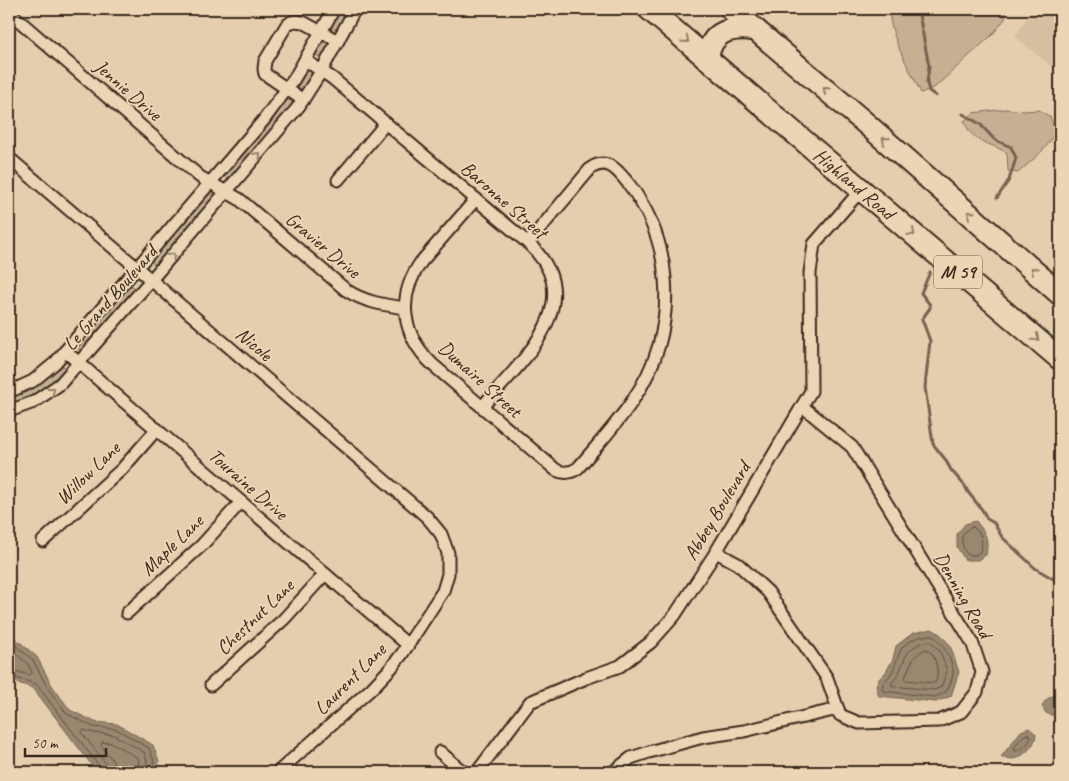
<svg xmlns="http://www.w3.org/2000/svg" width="1069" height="781" font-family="Caveat,sans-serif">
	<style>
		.built { fill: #d4bfa0 }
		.green { fill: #c5b094; stroke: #806d59 }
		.water { fill: #9a876f; stroke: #74624f }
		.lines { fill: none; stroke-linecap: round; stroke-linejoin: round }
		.shore { stroke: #614f3e; stroke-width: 1 }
		.stream { stroke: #74624f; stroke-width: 3 }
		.street-casing { stroke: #3b2a1e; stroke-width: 15 }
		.highway-casing { stroke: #3b2a1e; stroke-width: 25 }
		.street { stroke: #ebd5b4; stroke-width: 11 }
		.highway { stroke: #ebd5b4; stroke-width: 21 }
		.oneway { stroke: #938069 }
		.labels { text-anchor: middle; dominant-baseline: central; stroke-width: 4; stroke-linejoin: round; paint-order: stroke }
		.shield { fill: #ebd5b4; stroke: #705d4b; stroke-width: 1 }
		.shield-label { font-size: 19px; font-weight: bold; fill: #3b2a1e }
		.street-label { font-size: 20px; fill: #3b2a1e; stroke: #ebd5b4 }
	</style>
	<rect width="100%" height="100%" fill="#e4ceae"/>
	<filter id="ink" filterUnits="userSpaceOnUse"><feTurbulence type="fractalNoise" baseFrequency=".02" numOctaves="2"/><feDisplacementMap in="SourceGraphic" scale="10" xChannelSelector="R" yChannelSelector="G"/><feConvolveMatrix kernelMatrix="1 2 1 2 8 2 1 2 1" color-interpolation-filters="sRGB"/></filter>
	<g filter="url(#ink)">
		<!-- built -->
		<polygon class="built" points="1033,9 1060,9 1060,74 1015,36"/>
		<!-- green -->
		<g class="green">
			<path d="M889,9h117l-1,10 -13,16 -57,52 -14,6c-12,-26 -31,-55 -32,-84z"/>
			<polygon points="340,11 344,12 345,16 339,29 334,29 331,24 338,12"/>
			<polygon points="324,41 328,43 329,47 323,57 318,57 315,52 321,42"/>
			<polygon points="306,70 312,71 313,75 305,89 300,89 297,84"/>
			<polygon points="289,100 292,102 293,106 231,178 227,178 224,174 285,101"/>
			<path d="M1006,109l18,2 15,-1 11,7c1,4 4,8 4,12 1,15 -26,34 -36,44l-10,-2 -1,-18c-19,-12 -34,-9 -43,-32l9,-8z"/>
			<polygon points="207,193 213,195 213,199 157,264 153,264 151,260"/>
			<polygon points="128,285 134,287 134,291 83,350 79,350 76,346"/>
			<path d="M59,365l6,2v4c-17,19 -33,27 -56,35v-10z"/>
		</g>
		<!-- water -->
		<g class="water">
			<path d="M976,521c10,13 13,17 10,34l-8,5h-13l-8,-13v-13l8,-10z"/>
			<polygon points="932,629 940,634 950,645 959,672 951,696 936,702 879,696 876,686 878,680 886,672 893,659 896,646 913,633"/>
			<polygon points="9,633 37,657 51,684 70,710 95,722 117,724 153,745 159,761 156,772 97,772 33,688 9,680"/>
			<path d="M1060,694v19l-3,4 -11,-4 -4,-7c4,-8 9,-10 18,-12z"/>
			<path d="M1029,728l7,6c0,11 -12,23 -23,25 -4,0 -8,-2 -12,-2l20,-26z"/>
		</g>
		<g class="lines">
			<!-- shore -->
			<g class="shore">
				<path d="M973,527c9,6 11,15 7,25l-4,3h-8c-8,-9 -10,-24 5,-28z"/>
				<path d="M931,635c10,5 23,26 22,38 0,5 -4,14 -7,19l-11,5 -52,-6c-3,-8 3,-10 8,-17 4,-7 8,-22 11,-26 8,-9 18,-12 29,-13z"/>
				<polyline points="9,640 33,660 47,687 67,714 94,727 116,729 149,748 154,761 151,772"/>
				<path d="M930,641l10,10 7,20 -6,16 -7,3 -42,-4v-3c16,-19 8,-37 38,-42z"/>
				<polyline points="9,648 28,664 32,673 29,675 9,669"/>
				<path d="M927,649c10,7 12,22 9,33l-3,1 -27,-3 -1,-3c6,-12 8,-25 22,-28z"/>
				<polyline points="9,676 36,684 100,767 101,772"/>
				<path d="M1028,734l3,2c-1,7 -10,15 -16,15l-1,-3c4,-5 8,-13 14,-14z"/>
				<polyline points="108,772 106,764 82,733 83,730 94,733 114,735 144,752 147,761 145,772"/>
				<polyline points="115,772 113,761 101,745 102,742 112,743 138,758 139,761 137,772"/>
			</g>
			<!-- stream -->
			<g class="stream">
				<polyline points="918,9 929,66 927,83 929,91 936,96"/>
				<polyline points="963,114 980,124 995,140 1011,147 1016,158 1009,180 997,198"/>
				<polyline points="930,272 921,293 930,305 930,308 922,319 930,341 925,387 933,444 945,459 951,470 965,486 968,492 983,511 987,519 994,523 1002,537 1035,568 1060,583"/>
			</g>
			<defs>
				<g id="street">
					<path d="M9,12l191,165 39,22 107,91c18,12 38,15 59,18"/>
					<path d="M305,60l27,18 196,165c64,59 -7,118 -46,164"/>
					<polyline points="303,100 265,74 264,69 265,61 286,26 291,22 296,21 303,22 338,41"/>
					<polyline points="9,158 427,517 441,534 448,553 448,574 443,591 402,654 391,668 372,688 278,772"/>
					<polyline points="338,180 386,123"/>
					<path d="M476,199l-55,63c-25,36 -19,73 12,103l123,105c8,4 15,3 22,-2 32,-38 67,-73 81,-123 6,-22 8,-44 6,-67 -3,-35 -16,-68 -37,-95 -10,-12 -20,-26 -37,-15l-63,75"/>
					<polyline points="65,351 408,645"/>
					<polyline points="9,392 33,381 55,363 263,121 294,79 334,9"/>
					<polyline points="9,411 34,402 60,384 151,280 299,106 322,70 355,9"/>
					<polyline points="43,541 122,469 157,429"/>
					<polyline points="716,552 738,564 768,592 827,678 840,715 859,723 939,721 961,712 977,692 982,672 972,642 852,447 802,406"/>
					<polyline points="127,613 202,545 241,502"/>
					<polyline points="211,685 284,619 325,574"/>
					<polyline points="440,752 463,772"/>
					<polyline points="477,772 530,702 586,678 620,666 651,642 675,615 716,552 811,391 810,273 814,244 861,190"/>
					<polyline points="613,772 631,758 649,752 703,737 744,731 838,709"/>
				</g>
				<g id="highway">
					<polyline points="649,9 1060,359"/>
					<polyline points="731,9 863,121 1060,294"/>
					<path d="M708,58c2,-27 24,-32 48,-28"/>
				</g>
			</defs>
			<!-- street casing -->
			<use href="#street" class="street-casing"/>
			<!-- highway casing -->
			<use href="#highway" class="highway-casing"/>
			<!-- street -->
			<use href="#street" class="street"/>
			<!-- highway -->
			<use href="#highway" class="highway"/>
		</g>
		<!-- one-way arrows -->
		<defs><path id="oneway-chevron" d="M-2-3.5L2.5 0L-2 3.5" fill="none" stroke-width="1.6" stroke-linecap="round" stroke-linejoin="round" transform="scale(1.25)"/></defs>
		<g class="oneway">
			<use href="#oneway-chevron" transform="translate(686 40) rotate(40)"/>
			<use href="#oneway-chevron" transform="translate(826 90) rotate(-140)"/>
			<use href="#oneway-chevron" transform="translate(885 140) rotate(-139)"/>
			<use href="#oneway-chevron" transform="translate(258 155) rotate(-49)"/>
			<use href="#oneway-chevron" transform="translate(970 214) rotate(-139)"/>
			<use href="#oneway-chevron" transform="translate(912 233) rotate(40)"/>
			<use href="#oneway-chevron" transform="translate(172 256) rotate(-49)"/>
			<use href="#oneway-chevron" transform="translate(1034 270) rotate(-138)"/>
			<use href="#oneway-chevron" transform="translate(1036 338) rotate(40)"/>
			<use href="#oneway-chevron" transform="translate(52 390) rotate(-38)"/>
		</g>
	</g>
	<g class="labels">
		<!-- shield labels -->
		<rect class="shield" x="934" y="255.5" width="48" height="33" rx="4"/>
		<g class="shield-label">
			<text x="958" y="272">M 59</text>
		</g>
		<!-- street labels -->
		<g class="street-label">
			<text transform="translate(128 90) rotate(41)">Jennie Drive</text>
			<text transform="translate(854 184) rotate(40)">Highland Road</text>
			<text transform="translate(504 200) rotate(41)">Baronne Street</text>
			<text transform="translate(323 245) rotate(40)">Gravier Drive</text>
			<text transform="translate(110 298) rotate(-49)">Le Grand Boulevard</text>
			<text transform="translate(254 344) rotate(41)">Nicole</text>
			<text transform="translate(480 379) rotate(42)">Dumaire Street</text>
			<text transform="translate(88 473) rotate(-44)">Willow Lane</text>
			<text transform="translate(248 484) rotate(41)">Touraine Drive</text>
			<text transform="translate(717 511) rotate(-59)">Abbey Boulevard</text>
			<text transform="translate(172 545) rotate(-44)">Maple Lane</text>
			<text transform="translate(963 595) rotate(60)">Denning Road</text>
			<text transform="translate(255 617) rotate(-44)">Chestnut Lane</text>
			<text transform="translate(350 679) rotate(-45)">Laurent Lane</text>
		</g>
	</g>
	<!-- margin -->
	<rect width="1069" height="781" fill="none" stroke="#ebd5b4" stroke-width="30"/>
	<rect x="15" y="15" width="1039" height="751" fill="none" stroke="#3b2a1e" stroke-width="2" filter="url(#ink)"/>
	<!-- scale -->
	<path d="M25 748v8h81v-8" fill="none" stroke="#3b2a1e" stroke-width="2.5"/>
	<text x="32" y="748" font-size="15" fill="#3b2a1e" stroke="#ebd5b4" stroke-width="4" paint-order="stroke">50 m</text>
</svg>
